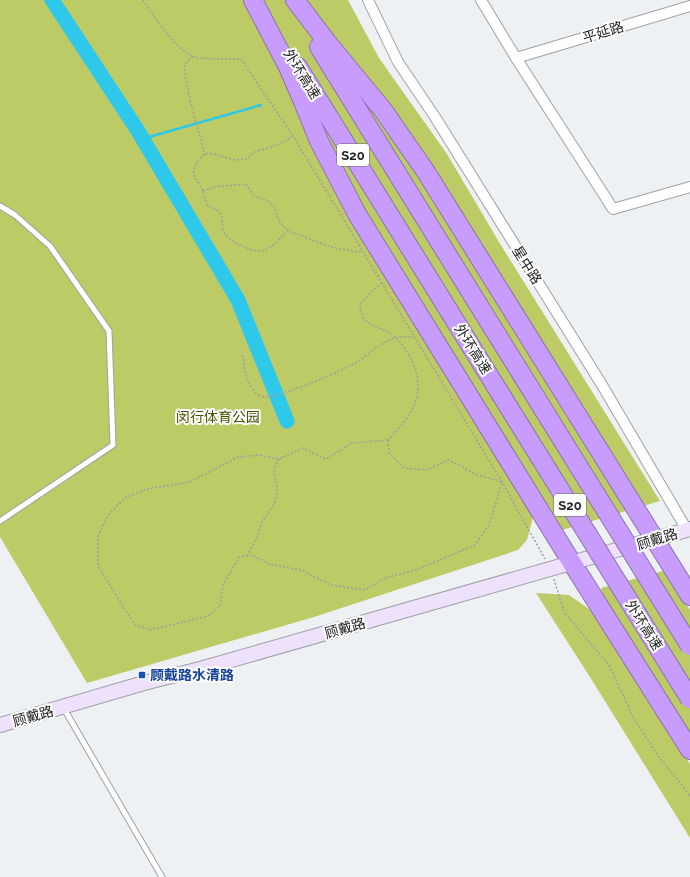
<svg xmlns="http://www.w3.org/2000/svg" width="690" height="877" font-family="Raleway,'Noto Sans SC',sans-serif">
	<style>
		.green { fill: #bccb65 }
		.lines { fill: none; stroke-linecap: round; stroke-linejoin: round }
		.stream { stroke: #2ec8eb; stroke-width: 2.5 }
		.river { stroke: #2ec8eb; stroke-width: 15 }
		.service-casing { stroke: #9fa1a4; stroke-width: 7 }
		.minor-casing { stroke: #9fa1a4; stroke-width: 12 }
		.secondary-casing { stroke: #9fa1a4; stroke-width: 16 }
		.motorway-casing { stroke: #8d72b0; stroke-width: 20 }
		.path { stroke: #9d9fa2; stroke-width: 1.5; stroke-dasharray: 2 2; stroke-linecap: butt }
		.service { stroke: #fff; stroke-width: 5 }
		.minor { stroke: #fff; stroke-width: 10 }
		.secondary { stroke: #eee1fe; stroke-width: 14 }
		.motorway { stroke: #c79cfc; stroke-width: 18 }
		.motorway-bridge-casing { stroke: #8d72b0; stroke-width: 20; stroke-linecap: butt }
		.motorway-bridge { stroke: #c79cfc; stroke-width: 18 }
		.transit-dot { fill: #1a4fb4; stroke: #fefeff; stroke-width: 1.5 }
		.labels { text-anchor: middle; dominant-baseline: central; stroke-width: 4; stroke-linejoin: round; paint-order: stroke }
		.shield { fill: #fefeff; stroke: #646566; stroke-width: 1 }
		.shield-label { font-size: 13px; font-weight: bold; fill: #222324 }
		.street-label { font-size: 14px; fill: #222324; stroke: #fefeff }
		.park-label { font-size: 14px; fill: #485100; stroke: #fefeff }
		.transit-label { font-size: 14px; font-weight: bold; fill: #164399; stroke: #fefeff; text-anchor: start }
	</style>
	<rect width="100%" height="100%" fill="#eef1f4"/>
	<!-- green -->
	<g class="green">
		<polygon points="0,0 348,0 379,58 447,154 499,242 660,501 545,535 533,517 527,540 518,550 314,617 87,683 0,537"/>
		<polygon points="663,571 672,581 690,610 690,737 604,599 601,588"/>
		<polygon points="536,593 569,595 589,609 602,624 690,764 690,838 590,677"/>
	</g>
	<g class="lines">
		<!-- stream -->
		<polyline class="stream" points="142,139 261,105"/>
		<!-- river -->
		<polyline class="river" points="52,0 138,131 238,300 287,421"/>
		<defs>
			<g id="service">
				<polyline points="0,206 15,215 50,246 109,331 113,445 0,521"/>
				<polyline points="63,707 162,877"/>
			</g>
			<g id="minor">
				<polyline points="368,0 398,62 435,117 602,385 687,530"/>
				<polyline points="481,0 516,58 613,209 690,187"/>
				<polyline points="516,58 690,6"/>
			</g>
			<polyline id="secondary" points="0,725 144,683 200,669 690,529"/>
			<g id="motorway">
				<polyline points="253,0 288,67 304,104 319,141 357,214 572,563 690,750"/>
				<polyline points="295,0 327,42 383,110 426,172 690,596"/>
				<polyline points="319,47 473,296"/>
				<polyline points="298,67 449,311"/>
			</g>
		</defs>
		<!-- service casing -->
		<use href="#service" class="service-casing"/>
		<!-- minor casing -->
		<use href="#minor" class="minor-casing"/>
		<!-- secondary casing -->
		<use href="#secondary" class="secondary-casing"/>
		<!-- motorway casing -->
		<use href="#motorway" class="motorway-casing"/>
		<!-- path -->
		<g class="path">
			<path d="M143,0c13,19 29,45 49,56 8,4 39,3 49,3l52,77 89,147 120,199 43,77"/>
			<polyline points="193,56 186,63 184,71 191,104 205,155"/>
			<path d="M203,191l11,-4 32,-3 8,12 8,2 12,8c2,9 6,19 14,24 3,3 8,4 12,5 20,9 41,16 63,17"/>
			<path d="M288,230c-17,18 -23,28 -48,15 -5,-2 -12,-6 -15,-11 -5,-7 0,-18 -7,-23 -3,-3 -8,-4 -11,-6l-4,-14 -10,-17c10,-40 32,-8 53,-15 3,-1 4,-4 7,-6 3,-2 8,-3 12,-4 10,-3 19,-7 28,-13"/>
			<path d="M382,283l-13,11 -9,10c0,25 20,20 35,33 6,5 12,15 16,22 17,33 1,57 -23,81"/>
			<path d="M242,355c3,13 4,30 15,39 2,2 6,3 8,3 14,1 81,-28 94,-36 11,-8 22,-19 36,-23 5,-2 12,-1 18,-1"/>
			<polygon points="388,440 389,453 404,468 426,470 449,460 475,474 502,482 490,523 475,545 413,571 385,578 365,590 331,585 301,570 269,564 252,555 239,557 223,585 220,606 208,616 150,630 134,624 98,566 98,536 108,515 125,498 147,489 190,482 238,457 259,455 279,459 303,448 326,459 352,443"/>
			<path d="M247,556c3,-6 7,-13 10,-19 2,-6 3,-13 7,-18 5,-8 11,-14 13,-24 2,-16 -9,-19 2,-36"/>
			<polyline points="554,579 564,612 609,665 633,717 659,757 685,789 690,797"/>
		</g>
		<!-- service -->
		<use href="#service" class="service"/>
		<!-- minor -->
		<use href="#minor" class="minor"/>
		<!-- secondary -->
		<use href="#secondary" class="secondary"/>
		<!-- motorway -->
		<use href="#motorway" class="motorway"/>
		<defs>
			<g id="motorway-bridge">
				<polyline points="473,296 690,646"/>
				<polyline points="449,311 690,699"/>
			</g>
		</defs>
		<!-- motorway-bridge casing -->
		<use href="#motorway-bridge" class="motorway-bridge-casing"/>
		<!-- motorway-bridge -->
		<use href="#motorway-bridge" class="motorway-bridge"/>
	</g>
	<!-- markers -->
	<rect class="transit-dot" x="138" y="671" width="8" height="8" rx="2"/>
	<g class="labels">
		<!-- shield labels -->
		<g class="shield">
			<rect x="337" y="144" width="32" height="22" rx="3"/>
			<rect x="554" y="494" width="32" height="22" rx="3"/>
		</g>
		<g class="shield-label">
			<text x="353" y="155">S20</text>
			<text x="570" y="505">S20</text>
		</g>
		<!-- street labels -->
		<g class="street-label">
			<text transform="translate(603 32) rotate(-17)">平延路</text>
			<text transform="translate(302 74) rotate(58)">外环高速</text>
			<text transform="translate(527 265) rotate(58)">星中路</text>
			<text transform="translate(473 349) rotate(58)">外环高速</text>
			<text transform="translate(657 539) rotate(-17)">顾戴路</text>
			<text transform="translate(644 625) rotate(58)">外环高速</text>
			<text transform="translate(345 628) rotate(-16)">顾戴路</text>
			<text transform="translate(33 716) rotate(-16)">顾戴路</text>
		</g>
		<!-- park labels -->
		<g class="park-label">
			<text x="218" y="417">闵行体育公园</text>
		</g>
		<!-- transit labels -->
		<g class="transit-label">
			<text x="150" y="675">顾戴路水清路</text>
		</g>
	</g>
</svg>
